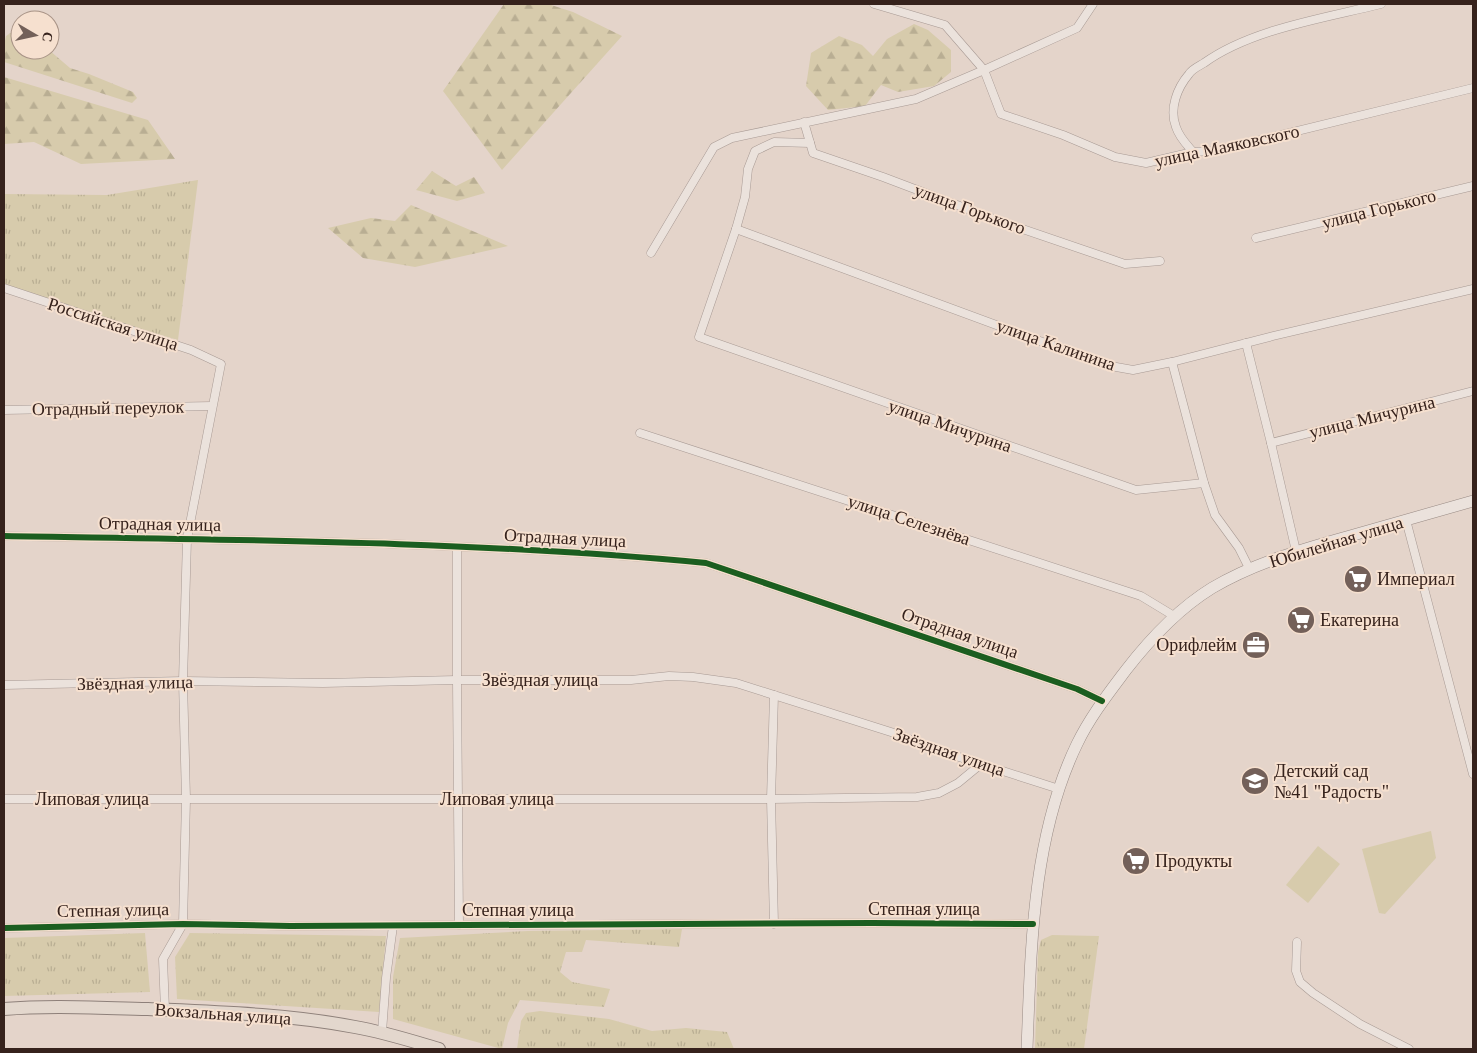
<svg xmlns="http://www.w3.org/2000/svg" width="1477" height="1053" font-family="'Times New Roman',serif">
	<style>
		.grass { fill: url(#grass-tufts) }
		.forest { fill: url(#forest-firs) }
		.green { fill: #d7cbac }
		.lines { fill: none; stroke-linecap: round; stroke-linejoin: round }
		.street-casing { stroke: #a89a94; stroke-width: 9 }
		.secondary-casing { stroke: #988a84; stroke-width: 12 }
		.primary-casing { stroke: #8e807a; stroke-width: 14 }
		.street { stroke: #ebe2dc; stroke-width: 8 }
		.secondary { stroke: #ebe2dc; stroke-width: 11 }
		.primary { stroke: #e3d7cd; stroke-width: 12 }
		.cycleway-casing { stroke: #f6e0cf; stroke-width: 9 }
		.cycleway { stroke: #1b5e20; stroke-width: 6 }
		.labels { text-anchor: middle; dominant-baseline: central; stroke-width: 4; stroke-linejoin: round; paint-order: stroke }
		.street-label { font-size: 18px; fill: #36221c; stroke: #f6e0cf }
		.poi-label { font-size: 18px; fill: #36221c; stroke: #f6e0cf; text-anchor: start }
	</style>
	<defs>
		<pattern id="grass-tufts" width="24" height="20" patternUnits="userSpaceOnUse" patternTransform="scale(1.25)"><rect width="24" height="20" fill="#d7cbac"/><path d="M3 7l-1-3M5 7V3M7 7l1-3M15 17l-1-3M17 17v-4M19 17l1-3" fill="none" stroke="#b9ae93"/></pattern>
		<pattern id="forest-firs" width="22" height="20" patternUnits="userSpaceOnUse" patternTransform="scale(1.25)"><rect width="22" height="20" fill="#d7cbac"/><path d="M5 1l3.5 6h-7zM16 11l3.5 6h-7z" fill="#b9ae93"/></pattern>
	</defs>
	<rect width="100%" height="100%" fill="#e4d4ca"/>
	<!-- grass -->
	<g class="grass">
		<polygon points="198,180 178,340 4,290 4,194 107,195"/>
		<polygon points="682,929 679,947 586,940 582,952 566,952 560,972 572,982 610,989 604,1007 520,1000 508,1023 502,1049 393,1019 393,977 400,938 528,931"/>
		<polygon points="145,933 150,992 4,996 4,938"/>
		<polygon points="190,933 386,936 379,1012 177,999 175,957"/>
		<polygon points="1052,935 1099,936 1084,1049 1035,1049 1038,952 1041,940"/>
		<polygon points="540,1011 609,1019 652,1031 686,1028 727,1032 734,1049 517,1049 521,1021 526,1013"/>
	</g>
	<!-- forest -->
	<g class="forest">
		<polygon points="504,4 548,4 573,12 622,36 502,170 443,91"/>
		<polygon points="914,24 928,30 951,50 951,72 934,86 898,92 881,85 865,106 828,110 806,86 811,53 839,36 862,45 873,56 887,39"/>
		<polygon points="12,32 20,36 20,50 49,50 70,68 89,74 133,92 137,98 132,103 4,62 4,45 6,36"/>
		<polygon points="4,77 148,120 175,159 81,164 34,142 4,144"/>
		<polygon points="432,171 456,186 474,177 485,193 457,201 416,190"/>
		<polygon points="411,205 508,246 415,267 363,258 328,228 371,218 395,221"/>
	</g>
	<!-- green -->
	<g class="green">
		<polygon points="1431,831 1436,858 1385,914 1379,913 1362,849"/>
		<polygon points="1318,846 1340,864 1308,903 1286,885"/>
	</g>
	<g class="lines">
		<defs>
			<g id="street">
				<polyline points="874,4 945,25 984,70 1001,114 1063,135 1115,157 1146,163 1193,152 1213,151 1236,146 1473,88"/>
				<polyline points="804,122 813,153 883,177 1002,222 1125,264 1160,261"/>
				<polyline points="810,143 774,142 755,151 748,169 745,197 736,229 699,337 1136,490 1204,483"/>
				<path d="M1193,152c-6,-7 -14,-15 -17,-25 -7,-18 1,-39 13,-53 3,-5 10,-8 15,-11 47,-34 121,-45 177,-59"/>
				<polyline points="736,229 1105,365 1133,370 1172,362 1273,336 1473,289"/>
				<polyline points="1256,238 1473,186"/>
				<polyline points="651,253 714,147 732,138 916,99 984,70 1077,28 1093,4"/>
				<polyline points="4,288 191,350 221,364 187,539 183,681 186,799 183,924 163,959 165,1010"/>
				<polyline points="1246,343 1271,443 1296,551"/>
				<polyline points="1172,362 1204,483 1215,515 1239,548 1250,570"/>
				<polyline points="4,410 212,406"/>
				<polyline points="640,433 1141,596 1174,616"/>
				<polyline points="1271,443 1473,391"/>
				<polyline points="1406,520 1473,774"/>
				<path d="M4,536c234,4 469,5 702,27l371,126 25,12"/>
				<polyline points="457,548 457,680 459,925"/>
				<polyline points="4,685 183,681 323,683 457,680 631,680 669,676 693,677 736,683 894,733 928,747 1059,789"/>
				<polyline points="4,799 771,799 917,797 939,793 958,783 981,764"/>
				<polyline points="774,924 771,799 774,695"/>
				<polyline points="4,928 183,924 290,926 872,923 1033,924"/>
				<polyline points="1297,942 1296,971 1300,982 1313,993 1360,1024 1409,1049"/>
				<polyline points="382,1032 386,978 393,926"/>
			</g>
			<path id="secondary" d="M1027,1049c4,-101 5,-212 50,-305 13,-27 31,-50 49,-74 24,-31 52,-61 86,-82 42,-25 91,-39 138,-52 41,-12 82,-23 123,-35"/>
			<path id="primary" d="M4,1009c48,-4 96,-1 144,0 68,3 140,5 207,18 29,5 57,14 84,22"/>
		</defs>
		<!-- street casing -->
		<use href="#street" class="street-casing"/>
		<!-- secondary casing -->
		<use href="#secondary" class="secondary-casing"/>
		<!-- primary casing -->
		<use href="#primary" class="primary-casing"/>
		<!-- street -->
		<use href="#street" class="street"/>
		<!-- secondary -->
		<use href="#secondary" class="secondary"/>
		<!-- primary -->
		<use href="#primary" class="primary"/>
		<defs>
			<g id="cycleway">
				<path d="M4,536c234,4 469,5 702,27l371,126 25,12"/>
				<polyline points="4,928 183,924 290,926 872,923 1033,924"/>
			</g>
		</defs>
		<!-- cycleway casing -->
		<use href="#cycleway" class="cycleway-casing"/>
		<!-- cycleway -->
		<use href="#cycleway" class="cycleway"/>
	</g>
	<!-- icons -->
	<defs>
		<symbol id="supermarket-disc" viewBox="-11 -11 22 22"><circle r="9.5" fill="#736059" stroke="#f6e0cf"/><path d="M-6-5.5h2.5l.6 2H6L4.5 2H-2.5L-4.4-4H-6ZM-1.5 3.2a1.3 1.3 0 1 0 .1 0ZM3 3.2a1.3 1.3 0 1 0 .1 0Z" fill="#fff"/></symbol>
		<symbol id="office-disc" viewBox="-11 -11 22 22"><circle r="9.5" fill="#736059" stroke="#f6e0cf"/><path d="M-6-3h4V-5.5h4V-3h4V5H-6ZM-1-4.5V-3h2v-1.5ZM-6 0V1H6V0Z" fill="#fff"/></symbol>
		<symbol id="school-disc" viewBox="-11 -11 22 22"><circle r="9.5" fill="#736059" stroke="#f6e0cf"/><path d="M0-5L7-2L0 1L-7-2ZM-4 1L0 2.5L4 1V4Q0 6-4 4Z" fill="#fff"/></symbol>
	</defs>
	<g fill-rule="evenodd">
		<use href="#supermarket-disc" x="1342" y="563" width="32" height="32"/>
		<use href="#supermarket-disc" x="1285" y="604" width="32" height="32"/>
		<use href="#office-disc" x="1240" y="629" width="32" height="32"/>
		<use href="#school-disc" x="1239" y="765" width="32" height="32"/>
		<use href="#supermarket-disc" x="1120" y="845" width="32" height="32"/>
	</g>
	<g class="labels">
		<!-- street labels -->
		<g class="street-label">
			<text transform="translate(1227 146) rotate(-12)">улица Маяковского</text>
			<text transform="translate(970 209) rotate(20)">улица Горького</text>
			<text transform="translate(1379 209) rotate(-14)">улица Горького</text>
			<text transform="translate(113 324) rotate(18)">Российская улица</text>
			<text transform="translate(1056 345) rotate(19)">улица Калинина</text>
			<text transform="translate(108 408) rotate(-1)">Отрадный переулок</text>
			<text transform="translate(1372 417) rotate(-14)">улица Мичурина</text>
			<text transform="translate(950 426) rotate(19)">улица Мичурина</text>
			<text transform="translate(909 520) rotate(18)">улица Селезнёва</text>
			<text transform="translate(160 524) rotate(1)">Отрадная улица</text>
			<text transform="translate(565 538) rotate(3)">Отрадная улица</text>
			<text transform="translate(1336 542) rotate(-17)">Юбилейная улица</text>
			<text transform="translate(960 633) rotate(19)">Отрадная улица</text>
			<text x="540" y="680">Звёздная улица</text>
			<text transform="translate(135 683) rotate(-1)">Звёздная улица</text>
			<text transform="translate(949 752) rotate(19)">Звёздная улица</text>
			<text x="92" y="799">Липовая улица</text>
			<text x="497" y="799">Липовая улица</text>
			<text x="924" y="909">Степная улица</text>
			<text transform="translate(113 910) rotate(-1)">Степная улица</text>
			<text x="518" y="910">Степная улица</text>
			<text transform="translate(223 1014) rotate(4)">Вокзальная улица</text>
		</g>
		<!-- poi labels -->
		<g class="poi-label">
			<text x="1377" y="579">Империал</text>
			<text x="1320" y="620">Екатерина</text>
			<text x="1237" y="645" text-anchor="end">Орифлейм</text>
			<text x="1274" y="771">Детский сад<tspan x="1274" dy="21">№41 "Радость"</tspan></text>
			<text x="1155" y="861">Продукты</text>
		</g>
	</g>
	<!-- border -->
	<rect width="1477" height="1053" fill="none" stroke="#36221c" stroke-width="10"/>
	<!-- north arrow -->
	<g transform="translate(35 35) rotate(99)"><circle r="24" fill="#f6e0cf" stroke="#a99487"/>
	<path d="M0-4L9 19L0 12L-9 19Z" fill="#736059"/>
	<text y="-8" font-size="14" font-weight="bold" text-anchor="middle" fill="#36221c">С</text>
	</g>
</svg>
